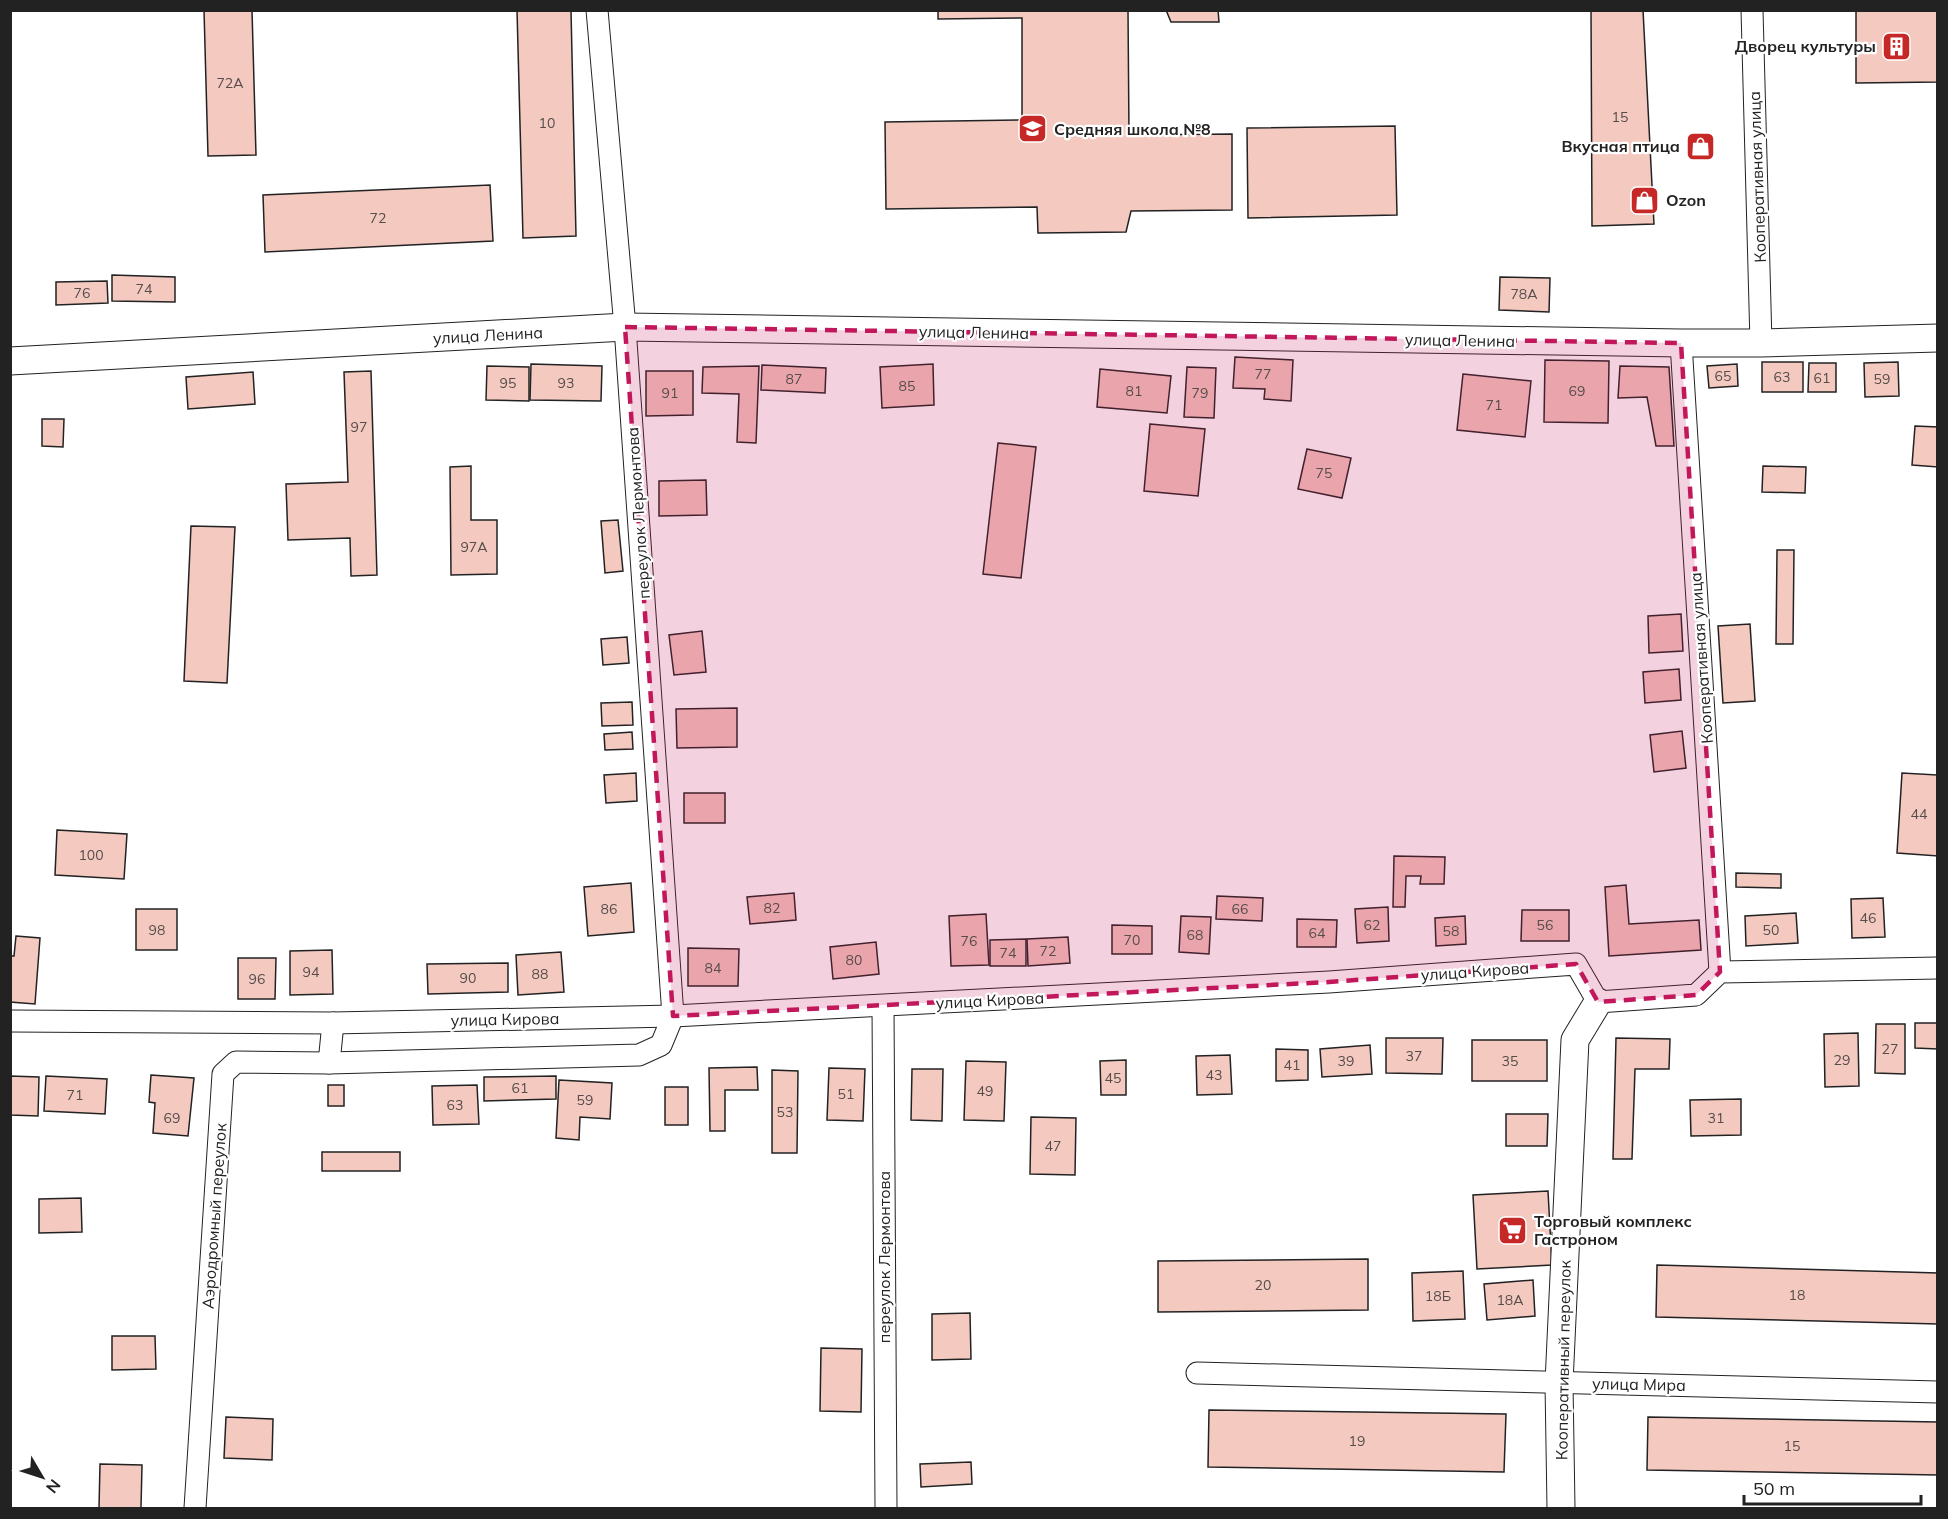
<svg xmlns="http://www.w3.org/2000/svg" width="1948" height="1519" font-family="Mulish,sans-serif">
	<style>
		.building { fill: #f3c9c0; stroke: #222; stroke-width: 1.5 }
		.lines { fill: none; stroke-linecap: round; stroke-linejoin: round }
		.minor-casing { stroke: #222; stroke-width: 23 }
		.tertiary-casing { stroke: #222; stroke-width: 29 }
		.minor { stroke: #fff; stroke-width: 21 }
		.tertiary { stroke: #fff; stroke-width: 27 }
		.marked { fill: #c2185b; fill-opacity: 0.2; stroke: #c2185b; stroke-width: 4.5; stroke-dasharray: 12 8; stroke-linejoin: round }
		.labels { text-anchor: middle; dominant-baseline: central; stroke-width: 4.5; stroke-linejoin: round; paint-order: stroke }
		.number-label { font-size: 14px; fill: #564c4a }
		.poi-label { font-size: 16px; font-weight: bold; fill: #222; stroke: #fff; text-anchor: start }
		.street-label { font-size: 16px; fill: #222; stroke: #fff }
	</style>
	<rect width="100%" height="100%" fill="#fff"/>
	<!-- building -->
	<g class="building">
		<polygon points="204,10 252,10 256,155 208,156"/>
		<polygon points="517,10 571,10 576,236 523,238"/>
		<polygon points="938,10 1128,10 1129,135 1232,134 1232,210 1131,211 1126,232 1038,233 1037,207 886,209 885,122 1022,120 1022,18 938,19"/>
		<polygon points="1166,10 1218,10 1219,22 1171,22"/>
		<polygon points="1591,10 1643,10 1654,224 1592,226"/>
		<polygon points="1856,10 1938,10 1938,82 1856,83"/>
		<polygon points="1395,126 1397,215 1248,218 1247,128"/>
		<polygon points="490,185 493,241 265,252 263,195"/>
		<polygon points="112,275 175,277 175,302 112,301"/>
		<polygon points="1500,277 1550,278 1549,312 1499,310"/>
		<polygon points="107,281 108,303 56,305 56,282"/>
		<polygon points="1235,357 1293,360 1291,401 1264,399 1265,389 1233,388"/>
		<polygon points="1545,360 1609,361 1608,423 1544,422"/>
		<rect x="1762" y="362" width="41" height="30"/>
		<polygon points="1898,362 1899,396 1865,397 1864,363"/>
		<polygon points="1809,363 1836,363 1836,392 1808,392"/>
		<polygon points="531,364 602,366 601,401 530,400"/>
		<polygon points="933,364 934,405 882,408 880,367"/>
		<polygon points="1737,364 1738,386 1709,388 1707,366"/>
		<polygon points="762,365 826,368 825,393 761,390"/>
		<polygon points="487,366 529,367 529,401 486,400"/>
		<polygon points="759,366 756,443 737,442 739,394 702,393 703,367"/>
		<polygon points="1620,366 1669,367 1674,446 1656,446 1647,397 1618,398"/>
		<polygon points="1187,367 1216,368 1214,418 1184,417"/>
		<polygon points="1100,369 1171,376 1167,413 1097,407"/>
		<polygon points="371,371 377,575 351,576 350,538 288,540 286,484 348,482 344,372"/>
		<polygon points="646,371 693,371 693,415 646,416"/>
		<polygon points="253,372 255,404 188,409 186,377"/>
		<polygon points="1463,374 1531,381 1525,437 1457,430"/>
		<polygon points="42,419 64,419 63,447 42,446"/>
		<polygon points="1150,424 1205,429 1198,496 1144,491"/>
		<polygon points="1915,426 1938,427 1938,467 1912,465"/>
		<polygon points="998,443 1036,447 1021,578 983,574"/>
		<polygon points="1307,449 1351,458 1342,498 1298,489"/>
		<polygon points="471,466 471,520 497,520 497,574 451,575 450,467"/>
		<polygon points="1763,466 1806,467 1805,493 1762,492"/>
		<polygon points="706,480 707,515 659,516 659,481"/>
		<polygon points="618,520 623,571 605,573 601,521"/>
		<polygon points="191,526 235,527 227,683 184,681"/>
		<polygon points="1777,550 1794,550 1793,644 1776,644"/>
		<polygon points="1681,614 1683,651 1649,653 1648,616"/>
		<polygon points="1750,624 1755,701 1723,703 1718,626"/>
		<polygon points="702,631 706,672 674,675 669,635"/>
		<polygon points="627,637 629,663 603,665 601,639"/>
		<polygon points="1679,669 1681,700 1645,703 1643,672"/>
		<polygon points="632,702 633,725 602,726 601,703"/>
		<polygon points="737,708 737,747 677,748 676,709"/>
		<polygon points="1682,731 1686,768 1654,772 1650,735"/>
		<polygon points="632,732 633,749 605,750 604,734"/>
		<polygon points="1938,767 1938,856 1897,853 1902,773 1937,775"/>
		<polygon points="636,773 637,801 606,803 604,775"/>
		<rect x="684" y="793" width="41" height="30"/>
		<polygon points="57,830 127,834 124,879 55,875"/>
		<polygon points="1394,856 1445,857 1444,884 1420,884 1421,876 1406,876 1405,907 1393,907"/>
		<polygon points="1736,873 1781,874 1781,888 1736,887"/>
		<polygon points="631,883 634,932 588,936 584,887"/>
		<polygon points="1626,885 1629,924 1699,920 1701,950 1609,956 1605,887"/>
		<polygon points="794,893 796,920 750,924 747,897"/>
		<polygon points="1217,896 1263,898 1262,921 1216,919"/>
		<polygon points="1883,898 1885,937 1852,938 1851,899"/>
		<polygon points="1388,907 1389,941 1357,943 1355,909"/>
		<rect x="136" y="909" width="41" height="41"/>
		<polygon points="1522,910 1569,910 1569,941 1521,941"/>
		<polygon points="1796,913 1798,943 1746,946 1745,916"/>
		<polygon points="986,914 989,965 951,966 949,916"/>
		<polygon points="1181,916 1211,917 1209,954 1179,952"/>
		<polygon points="1465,916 1466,944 1436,946 1435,918"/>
		<polygon points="1297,919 1337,920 1336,947 1297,947"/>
		<polygon points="1112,925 1152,926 1152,954 1112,954"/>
		<polygon points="16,936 40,938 35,1004 10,1002 10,956 14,956"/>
		<polygon points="1068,937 1070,963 1028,966 1027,939"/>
		<polygon points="1026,939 1026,966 990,966 990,940"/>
		<polygon points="876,942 879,974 833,979 830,947"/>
		<polygon points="688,948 739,949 738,986 688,986"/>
		<polygon points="332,950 333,994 290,995 290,951"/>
		<polygon points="561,952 564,992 518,995 516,955"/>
		<polygon points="238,958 276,958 275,999 238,999"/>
		<polygon points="508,963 508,992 428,994 427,964"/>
		<polygon points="1915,1023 1938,1023 1938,1049 1915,1048"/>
		<polygon points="1876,1024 1905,1024 1905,1074 1875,1073"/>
		<polygon points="1858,1033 1859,1086 1825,1087 1824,1034"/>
		<polygon points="1386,1038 1443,1038 1442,1074 1386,1073"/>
		<polygon points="1616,1038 1670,1039 1669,1069 1635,1069 1632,1159 1613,1159"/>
		<rect x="1472" y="1040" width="75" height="41"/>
		<polygon points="1370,1045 1372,1074 1322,1077 1320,1049"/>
		<polygon points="1276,1049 1308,1050 1308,1080 1276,1081"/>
		<polygon points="1230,1055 1232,1094 1197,1095 1196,1056"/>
		<polygon points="1126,1060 1126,1095 1101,1095 1100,1061"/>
		<polygon points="966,1061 1006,1062 1004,1121 964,1120"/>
		<polygon points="757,1067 758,1090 725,1090 725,1131 710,1131 709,1068"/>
		<polygon points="829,1068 865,1069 863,1121 827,1120"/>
		<polygon points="912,1069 943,1069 942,1121 911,1120"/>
		<polygon points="772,1070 798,1071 797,1153 772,1153"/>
		<polygon points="151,1075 194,1078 188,1136 153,1133 155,1103 149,1102"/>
		<polygon points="10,1076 39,1077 38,1116 10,1115"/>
		<polygon points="46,1076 107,1079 105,1114 44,1111"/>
		<polygon points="556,1076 556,1099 484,1101 484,1077"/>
		<polygon points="559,1080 612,1083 610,1119 580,1117 579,1140 556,1138"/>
		<rect x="328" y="1085" width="16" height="21"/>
		<polygon points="477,1085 479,1124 433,1125 432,1086"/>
		<rect x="665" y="1087" width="23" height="38"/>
		<polygon points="1741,1099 1741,1135 1691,1136 1690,1100"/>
		<polygon points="1506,1114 1548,1114 1547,1146 1506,1146"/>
		<polygon points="1031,1117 1076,1118 1075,1175 1030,1174"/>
		<rect x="322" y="1152" width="78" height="19"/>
		<polygon points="1548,1191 1552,1265 1477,1269 1473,1195"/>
		<polygon points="81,1198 82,1232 39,1233 39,1199"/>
		<polygon points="1368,1259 1368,1310 1158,1312 1158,1261"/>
		<polygon points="1657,1265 1938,1273 1938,1324 1656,1317"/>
		<polygon points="1463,1271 1465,1319 1413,1321 1412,1273"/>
		<polygon points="1533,1280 1535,1316 1487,1320 1484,1284"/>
		<polygon points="970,1313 971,1359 932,1360 932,1314"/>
		<polygon points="112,1336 155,1336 156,1369 112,1370"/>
		<polygon points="821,1348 862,1349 861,1412 820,1411"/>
		<polygon points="1209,1410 1506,1414 1504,1472 1208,1467"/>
		<polygon points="226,1417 273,1419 272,1460 224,1458"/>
		<polygon points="1648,1417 1938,1422 1938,1475 1647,1470"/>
		<polygon points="971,1462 972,1484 921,1487 920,1464"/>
		<polygon points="100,1464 142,1465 141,1508 99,1508"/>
	</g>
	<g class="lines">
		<defs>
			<g id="minor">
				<polyline points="1752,10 1761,343"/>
				<polyline points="1681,343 1720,972"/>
				<polyline points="883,1006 886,1508"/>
				<polyline points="10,1021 333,1023 673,1016 1329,982 1576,964 1598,1002 1696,995 1720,972 1938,968"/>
				<polyline points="329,1063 639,1055 661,1045 673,1016 625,327 597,10"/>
				<polyline points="1197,1373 1938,1392"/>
				<polyline points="195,1508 223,1074 236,1062 329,1063 333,1023"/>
			</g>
			<g id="tertiary">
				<polyline points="10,361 625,327 1681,343 1761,343 1938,338"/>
				<polyline points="1561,1508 1559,1383 1575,1040 1598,1002"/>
			</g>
		</defs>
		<!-- minor casing -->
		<use href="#minor" class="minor-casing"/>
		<!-- tertiary casing -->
		<use href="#tertiary" class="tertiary-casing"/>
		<!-- minor -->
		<use href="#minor" class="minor"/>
		<!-- tertiary -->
		<use href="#tertiary" class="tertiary"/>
	</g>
	<!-- marked area -->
	<path class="marked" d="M625,327l1056,16 39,629 -24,23 -98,7 -22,-38 -247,18 -656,34z"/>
	<!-- icons -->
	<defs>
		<symbol id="building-square" viewBox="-11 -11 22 22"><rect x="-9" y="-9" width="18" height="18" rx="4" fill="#c62828" stroke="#fff"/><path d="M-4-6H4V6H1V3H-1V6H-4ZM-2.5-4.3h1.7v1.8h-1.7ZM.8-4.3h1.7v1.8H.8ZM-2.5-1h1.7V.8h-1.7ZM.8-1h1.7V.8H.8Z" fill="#fff"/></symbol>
		<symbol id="school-square" viewBox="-11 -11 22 22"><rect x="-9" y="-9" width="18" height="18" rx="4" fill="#c62828" stroke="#fff"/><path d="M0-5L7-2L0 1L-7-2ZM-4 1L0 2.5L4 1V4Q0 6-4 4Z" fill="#fff"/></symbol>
		<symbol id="shop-square" viewBox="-11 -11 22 22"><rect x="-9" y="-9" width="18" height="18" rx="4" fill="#c62828" stroke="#fff"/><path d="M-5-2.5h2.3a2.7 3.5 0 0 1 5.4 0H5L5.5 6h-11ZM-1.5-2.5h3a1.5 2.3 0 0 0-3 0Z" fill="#fff"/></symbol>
		<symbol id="supermarket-square" viewBox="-11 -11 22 22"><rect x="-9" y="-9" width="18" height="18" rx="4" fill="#c62828" stroke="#fff"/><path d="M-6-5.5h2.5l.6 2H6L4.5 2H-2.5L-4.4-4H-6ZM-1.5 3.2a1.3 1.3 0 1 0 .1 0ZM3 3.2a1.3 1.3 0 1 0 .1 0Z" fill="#fff"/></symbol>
	</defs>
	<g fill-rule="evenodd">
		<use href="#building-square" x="1880" y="30" width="33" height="33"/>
		<use href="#school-square" x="1016" y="112" width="33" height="33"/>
		<use href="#shop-square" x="1684" y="130" width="33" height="33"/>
		<use href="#shop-square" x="1628" y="184" width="33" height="33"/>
		<use href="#supermarket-square" x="1496" y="1214" width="33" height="33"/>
	</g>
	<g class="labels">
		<!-- number labels -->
		<g class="number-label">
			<text x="230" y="83">72А</text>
			<text x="1620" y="117">15</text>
			<text x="547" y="123">10</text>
			<text x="378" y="218">72</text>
			<text x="144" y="289">74</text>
			<text x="82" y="293">76</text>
			<text x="1524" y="294">78А</text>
			<text x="1263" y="374">77</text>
			<text x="1723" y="376">65</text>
			<text x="1782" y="377">63</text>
			<text x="1822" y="378">61</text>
			<text x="794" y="379">87</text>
			<text x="1882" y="379">59</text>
			<text x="508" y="383">95</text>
			<text x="566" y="383">93</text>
			<text x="907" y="386">85</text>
			<text x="1134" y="391">81</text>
			<text x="1577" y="391">69</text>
			<text x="670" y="393">91</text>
			<text x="1200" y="393">79</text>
			<text x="1494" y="405">71</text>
			<text x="359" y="427">97</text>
			<text x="1324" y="473">75</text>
			<text x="474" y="547">97А</text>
			<text x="1919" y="814">44</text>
			<text x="91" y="855">100</text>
			<text x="772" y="908">82</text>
			<text x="609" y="909">86</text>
			<text x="1240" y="909">66</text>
			<text x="1868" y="918">46</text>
			<text x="1372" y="925">62</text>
			<text x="1545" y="925">56</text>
			<text x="157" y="930">98</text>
			<text x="1771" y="930">50</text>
			<text x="1451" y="931">58</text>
			<text x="1317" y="933">64</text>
			<text x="1195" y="935">68</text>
			<text x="1132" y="940">70</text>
			<text x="969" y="941">76</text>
			<text x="1048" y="951">72</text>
			<text x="1008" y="953">74</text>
			<text x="854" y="960">80</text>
			<text x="713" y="968">84</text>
			<text x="311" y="972">94</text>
			<text x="540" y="974">88</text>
			<text x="468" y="978">90</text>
			<text x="257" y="979">96</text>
			<text x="1890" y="1049">27</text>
			<text x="1414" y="1056">37</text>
			<text x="1842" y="1060">29</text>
			<text x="1346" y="1061">39</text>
			<text x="1510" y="1061">35</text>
			<text x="1292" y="1065">41</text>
			<text x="1214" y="1075">43</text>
			<text x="1113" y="1078">45</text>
			<text x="520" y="1088">61</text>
			<text x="985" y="1091">49</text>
			<text x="846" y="1094">51</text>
			<text x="75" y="1095">71</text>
			<text x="585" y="1100">59</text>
			<text x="455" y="1105">63</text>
			<text x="785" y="1112">53</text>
			<text x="172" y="1118">69</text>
			<text x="1716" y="1118">31</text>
			<text x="1053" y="1146">47</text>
			<text x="1263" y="1285">20</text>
			<text x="1797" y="1295">18</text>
			<text x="1438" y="1296">18Б</text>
			<text x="1510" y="1300">18А</text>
			<text x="1357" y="1441">19</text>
			<text x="1792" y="1446">15</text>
		</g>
		<!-- poi labels -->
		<g class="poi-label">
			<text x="1876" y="46" text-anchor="end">Дворец культуры</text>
			<text x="1054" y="129">Средняя школа №8</text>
			<text x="1680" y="146" text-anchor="end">Вкусная птица</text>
			<text x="1666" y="200">Ozon</text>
			<text x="1534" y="1221">Торговый комплекс<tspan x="1534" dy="18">Гастроном</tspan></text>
		</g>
		<!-- street labels -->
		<g class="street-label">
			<text transform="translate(1757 177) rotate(-92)">Кооперативная улица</text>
			<text transform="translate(974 332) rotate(1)">улица Ленина</text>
			<text transform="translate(488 335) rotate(-3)">улица Ленина</text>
			<text transform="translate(1460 340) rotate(1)">улица Ленина</text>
			<text transform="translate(638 513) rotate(-94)">переулок Лермонтова</text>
			<text transform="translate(1701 658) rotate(-94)">Кооперативная улица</text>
			<text transform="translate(1475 971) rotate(-4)">улица Кирова</text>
			<text transform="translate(990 1000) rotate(-3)">улица Кирова</text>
			<text transform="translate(505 1019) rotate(-1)">улица Кирова</text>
			<text transform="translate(214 1216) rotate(-86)">Аэродромный переулок</text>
			<text transform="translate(884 1257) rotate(-90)">переулок Лермонтова</text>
			<text transform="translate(1563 1360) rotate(-89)">Кооперативный переулок</text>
			<text transform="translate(1639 1384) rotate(1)">улица Мира</text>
		</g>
	</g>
	<!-- border -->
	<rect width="1948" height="1519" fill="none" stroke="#222222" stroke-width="24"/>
	<!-- north arrow -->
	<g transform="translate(42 1477) rotate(129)" stroke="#ffffff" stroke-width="4.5" paint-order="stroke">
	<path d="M0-4.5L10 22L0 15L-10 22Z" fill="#222222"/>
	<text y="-9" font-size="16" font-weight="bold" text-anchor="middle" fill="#222222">N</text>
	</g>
	<!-- scale -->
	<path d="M1744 1495v9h177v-9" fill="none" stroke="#222222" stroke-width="3"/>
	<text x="1753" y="1495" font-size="18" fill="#222222" stroke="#ffffff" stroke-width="4.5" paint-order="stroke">50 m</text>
</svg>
